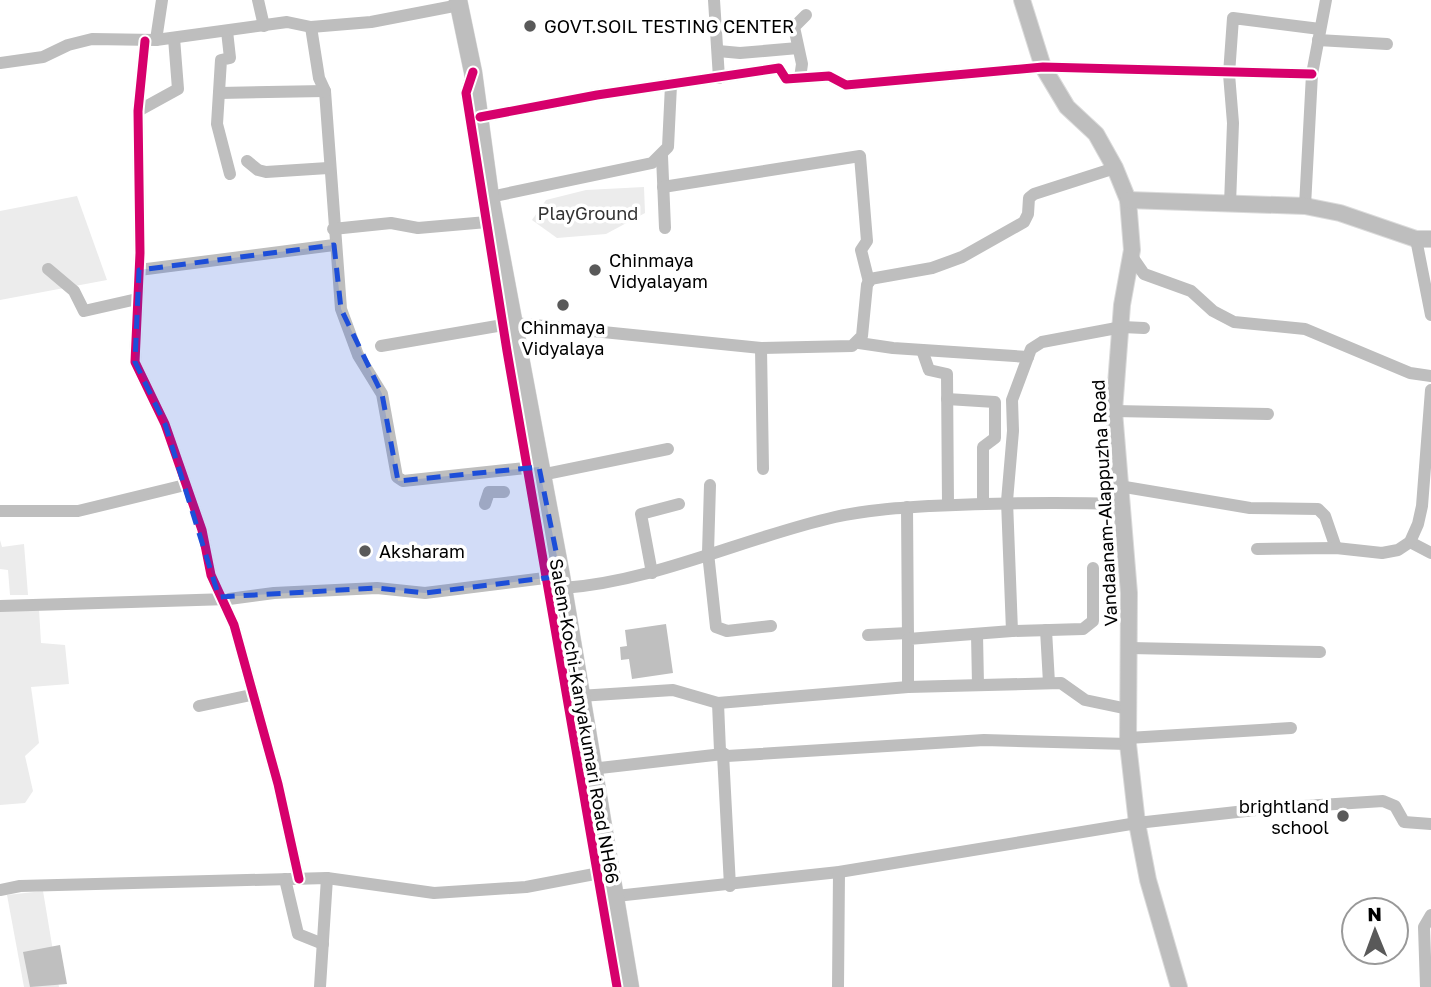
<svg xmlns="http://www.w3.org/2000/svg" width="1431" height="987" font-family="'Golos Text',sans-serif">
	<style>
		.green { fill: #ececec }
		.water { fill: #bfbfbf }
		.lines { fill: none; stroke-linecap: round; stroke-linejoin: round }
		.major-casing { stroke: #dbdbdb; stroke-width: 18 }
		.highway-casing { stroke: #dbdbdb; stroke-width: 19 }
		.minor { stroke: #bebebe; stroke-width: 12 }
		.major { stroke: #bebebe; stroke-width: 16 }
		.highway { stroke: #bebebe; stroke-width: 18 }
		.cycleway-casing { stroke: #fff; stroke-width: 13 }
		.cycleway { stroke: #d6006c; stroke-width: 9 }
		.marked { fill: #1d4ed8; fill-opacity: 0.2; stroke: #1d4ed8; stroke-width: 5; stroke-dasharray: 14 9; stroke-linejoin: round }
		.poi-dot { fill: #595959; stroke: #fff; stroke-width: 2.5 }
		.labels { text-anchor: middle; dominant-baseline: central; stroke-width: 7; stroke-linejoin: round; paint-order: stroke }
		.poi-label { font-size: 18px; fill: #000; stroke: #fff; text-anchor: start }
		.park-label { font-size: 18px; fill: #333; stroke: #fff }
		.street-label { font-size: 18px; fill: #000; stroke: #fff }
	</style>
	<rect width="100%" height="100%" fill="#fff"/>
	<!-- green -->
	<g class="green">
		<polygon points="644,187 645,213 606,234 557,238 532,220 546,200 586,190"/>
		<polygon points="77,196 107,280 0,300 0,211"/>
		<polygon points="0,540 2,547 24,544 28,595 10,595 8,570 0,569"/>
		<polygon points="39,609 41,643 65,645 69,684 31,687 39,743 25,756 33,791 25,803 0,805 0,610"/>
		<polygon points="43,891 59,987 24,987 7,895"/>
	</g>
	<!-- water -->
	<g class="water">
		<polygon points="666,624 673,673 632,679 629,659 621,660 620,647 627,646 625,630"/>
		<polygon points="60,945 67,984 30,987 23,952"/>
	</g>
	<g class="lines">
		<defs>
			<g id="major">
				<polyline points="1022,0 1043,67 1067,107 1096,134 1115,168 1128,200 1132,250 1122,305 1114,411 1129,593 1128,744 1137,823 1148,880 1179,987"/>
				<polyline points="1128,200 1305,206 1340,213 1416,239 1431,239"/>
			</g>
			<polyline id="highway" points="458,0 473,72 490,197 561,576 630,987"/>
		</defs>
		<!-- major casing -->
		<use href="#major" class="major-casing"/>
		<!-- highway casing -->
		<use href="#highway" class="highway-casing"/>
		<!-- minor -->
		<g class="minor">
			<polyline points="258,0 264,26"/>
			<polyline points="714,0 719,78"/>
			<polyline points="311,27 319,78 325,91 341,309 358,355 382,394 397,477 403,481 535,467"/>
			<polyline points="227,31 230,58 221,60 217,124 230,174"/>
			<polyline points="156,40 162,0"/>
			<polyline points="1318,40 1387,44"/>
			<polyline points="145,41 138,111 140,253 135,362 165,424 202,530 211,575 234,625 278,784 299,879"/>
			<polyline points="718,51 740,53 798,48"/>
			<polyline points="0,63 43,57 68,45 92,39 156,40 287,22 311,27 371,22 459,5"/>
			<polyline points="471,77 466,93 474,141"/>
			<polyline points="800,78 802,64 794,27 806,15"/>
			<polyline points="219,93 325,91"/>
			<polyline points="138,111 178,89 174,38"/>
			<polyline points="480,117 597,95 779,68 786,79 829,76 846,85 1043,67 1312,74"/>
			<polyline points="662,156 665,228"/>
			<polyline points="247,161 258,170 266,172 328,168"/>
			<polyline points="663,187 860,156 867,241 861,250 869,282"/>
			<polyline points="490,197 652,163 668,147 671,85"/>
			<polyline points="1230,204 1233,123 1229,74 1233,18 1320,29"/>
			<polyline points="1305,206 1312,74 1326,0"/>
			<polyline points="333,229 391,223 418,228 487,222"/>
			<polyline points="1416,239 1431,315"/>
			<polyline points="491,246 617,987"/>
			<polyline points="1131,255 1144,274 1191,291 1213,311 1234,322 1305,329 1410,373 1431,376"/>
			<polyline points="48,269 74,291 84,311 137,299"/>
			<polyline points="139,270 334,245"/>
			<polyline points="514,323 761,348 852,346 862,336 867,285 870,279 932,268 962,257 1024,222 1028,214 1029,198 1034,194 1115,168"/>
			<polyline points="859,343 893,348 1028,357"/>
			<polyline points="381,346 503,325"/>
			<polyline points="761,348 763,469"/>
			<polyline points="922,350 929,370 947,374 948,505"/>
			<polyline points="947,399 995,402 995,438 983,447 983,503"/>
			<polyline points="1114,411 1268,414"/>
			<polyline points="541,475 668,449"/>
			<polyline points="710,485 708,553 716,627 727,631 771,626"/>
			<polyline points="1119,486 1250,508 1318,509 1325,516 1336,548"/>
			<polyline points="485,504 489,492 504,492"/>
			<polyline points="907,507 908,639"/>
			<polyline points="0,511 78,511 185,485"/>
			<polyline points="1410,542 1431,553"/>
			<polyline points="1257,549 1336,548 1382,553 1398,550 1410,542 1418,524 1422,506 1431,390"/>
			<polyline points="652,573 641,514 679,504"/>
			<path d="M563,588c94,-7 180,-50 272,-71 30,-7 63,-9 95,-11 64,-3 127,-4 191,-2"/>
			<polyline points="0,606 229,599 274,593 377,588 425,593 553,577"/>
			<polyline points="1046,630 1049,683"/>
			<polyline points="1012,631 1083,629 1093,621 1093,568"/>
			<polyline points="977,634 978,685"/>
			<polyline points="868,635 908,633"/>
			<polyline points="1130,648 1320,652"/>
			<polyline points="908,687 908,639 1012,631 1007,501 1013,431 1012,400 1031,349 1042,342 1122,327 1144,328"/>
			<polyline points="579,696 673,690 718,703 908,687 1061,683 1085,700 1128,709"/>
			<polyline points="718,703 720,751 727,756 984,740 1128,744"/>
			<polyline points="199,706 251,695"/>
			<polyline points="1128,738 1291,728"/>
			<polyline points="591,769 723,754 730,886"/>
			<polyline points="285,879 298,934 323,944"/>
			<polyline points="0,890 20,886 327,878 434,893 526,887 605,872"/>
			<polyline points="616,896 839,872 1137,823 1273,808 1383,801 1395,806 1404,822 1431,824"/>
			<polyline points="320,987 327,878"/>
			<polyline points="838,987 839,872"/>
			<polyline points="1426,987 1424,927 1431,915"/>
		</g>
		<!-- major -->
		<use href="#major" class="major"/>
		<!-- highway -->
		<use href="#highway" class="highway"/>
		<defs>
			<g id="cycleway">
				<polyline points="145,41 138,111 140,253 135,362 165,424 202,530 211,575 234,625 278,784 299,879"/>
				<polyline points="473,72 466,93 507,351 617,987"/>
				<polyline points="480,117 597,95 779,68 786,79 829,76 846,85 1043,67 1312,74"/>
			</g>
		</defs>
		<!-- cycleway casing -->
		<use href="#cycleway" class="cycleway-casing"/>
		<!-- cycleway -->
		<use href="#cycleway" class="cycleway"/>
	</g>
	<!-- marked area -->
	<path class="marked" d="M334,245l7,64 41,85 16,87 141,-14 22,109 -136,17 -48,-5 -158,9 -54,-173 -30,-62 4,-92z"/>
	<!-- markers -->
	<g class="poi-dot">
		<circle cx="530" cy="26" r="7"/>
		<circle cx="595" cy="270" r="7"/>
		<circle cx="563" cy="305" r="7"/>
		<circle cx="365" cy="551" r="7"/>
		<circle cx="1343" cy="816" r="7"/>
	</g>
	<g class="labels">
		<!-- poi labels -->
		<g class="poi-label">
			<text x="544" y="26">GOVT.SOIL TESTING CENTER</text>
			<text x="609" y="260">Chinmaya<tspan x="609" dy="21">Vidyalayam</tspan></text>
			<text x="563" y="327" text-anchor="middle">Chinmaya<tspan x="563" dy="21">Vidyalaya</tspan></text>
			<text x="379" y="551">Aksharam</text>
			<text x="1329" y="806" text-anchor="end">brightland<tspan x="1329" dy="21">school</tspan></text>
		</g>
		<!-- park labels -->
		<g class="park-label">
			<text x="588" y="213">PlayGround</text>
		</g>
		<!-- street labels -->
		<g class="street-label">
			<text transform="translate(1104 503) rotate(-93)">Vandaanam-Alappuzha Road</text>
			<text transform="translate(585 721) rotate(80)">Salem-Kochi-Kanyakumari Road NH66</text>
		</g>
	</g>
	<!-- north arrow -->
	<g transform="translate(1375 931) rotate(359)"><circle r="33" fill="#ffffff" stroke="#999999" stroke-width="2"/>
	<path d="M0-5L12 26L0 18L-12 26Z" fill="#595959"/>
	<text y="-10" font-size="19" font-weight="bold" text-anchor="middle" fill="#000000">N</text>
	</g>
</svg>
